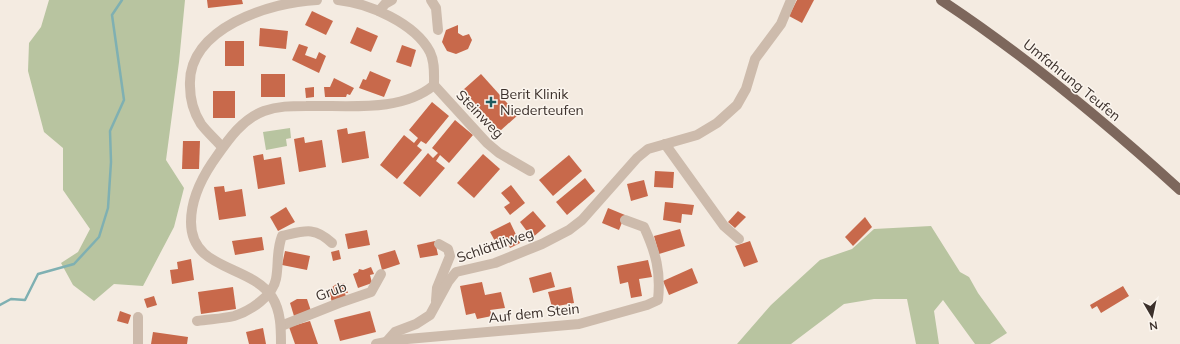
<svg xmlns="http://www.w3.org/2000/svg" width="1180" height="344" font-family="Mulish,sans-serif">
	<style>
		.green { fill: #b8c4a0 }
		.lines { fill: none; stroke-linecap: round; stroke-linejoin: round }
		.stream { stroke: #7fb0b2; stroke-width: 2.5 }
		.building { fill: #c8694b }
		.minor { stroke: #cdbbac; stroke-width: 10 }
		.major { stroke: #7d675c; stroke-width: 10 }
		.poi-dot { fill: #1f5a5e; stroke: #fbf5ee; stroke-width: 1.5 }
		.labels { text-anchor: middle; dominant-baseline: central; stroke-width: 3; stroke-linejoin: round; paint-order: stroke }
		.street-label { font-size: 14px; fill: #3b302b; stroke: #fbf5ee }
		.poi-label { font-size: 14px; fill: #3b302b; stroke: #fbf5ee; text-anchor: start }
	</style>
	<rect width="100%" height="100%" fill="#f4ebe1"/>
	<!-- green -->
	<g class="green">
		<polygon points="49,0 185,0 179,62 166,160 184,188 174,227 143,286 114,284 94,301 73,285 61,263 78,252 90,229 63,190 63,148 44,132 28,71 29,43 41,27"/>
		<polygon points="290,128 291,138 286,139 287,146 266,150 263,132"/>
		<polygon points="931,226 960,272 969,277 978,293 1007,333 990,344 975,344 943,300 934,311 939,344 916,344 907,299 874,299 844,304 791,344 737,344 771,305 820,260 852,249 874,229"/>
	</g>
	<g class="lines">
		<!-- stream -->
		<polyline class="stream" points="0,305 11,299 25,300 38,274 74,264 99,237 108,208 111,162 110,131 124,100 112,15 122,0"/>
	</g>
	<!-- building -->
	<g class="building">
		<polygon points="207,0 242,0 243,4 208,8"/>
		<polygon points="797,0 814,0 802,23 789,16"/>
		<polygon points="312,11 333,21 326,35 305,25"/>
		<polygon points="458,25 458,33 463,36 469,34 472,40 468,49 456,54 447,51 442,42 446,30"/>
		<polygon points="357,27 378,36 371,52 350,43"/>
		<polygon points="260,28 288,31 286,49 259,46"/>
		<rect x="225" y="41" width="19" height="25"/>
		<polygon points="299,44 308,47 305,55 316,59 319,52 326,56 319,73 292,60"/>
		<polygon points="402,45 416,50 411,67 396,62"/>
		<polygon points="370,71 391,80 384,97 359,88 363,79 366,80"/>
		<rect x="261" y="74" width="24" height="23"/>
		<polygon points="481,74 518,115 500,131 463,90"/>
		<polygon points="334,78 354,88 350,95 347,94 346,97 325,97 324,87 330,87"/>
		<polygon points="314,87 314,97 306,98 305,88"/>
		<rect x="213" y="91" width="22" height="27"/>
		<polygon points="432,102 449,116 426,144 421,141 417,146 422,150 397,179 380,165 404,135 414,143 418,138 409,130"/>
		<polygon points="455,120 473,135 449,163 440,155 436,161 445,168 420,197 403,183 428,153 433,158 438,153 432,148"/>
		<polygon points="347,128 348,134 365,131 369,158 342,163 337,130"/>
		<polygon points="304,137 305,143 322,140 326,167 299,172 294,139"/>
		<polygon points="183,141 200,141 199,169 182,169"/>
		<polygon points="263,154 264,160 281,157 285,184 258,189 253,156"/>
		<polygon points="483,154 500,169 474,198 457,183"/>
		<polygon points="569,155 582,171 553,196 539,180"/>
		<polygon points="655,171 674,172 673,188 654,187"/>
		<polygon points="585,178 595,191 567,215 556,202"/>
		<polygon points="644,180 648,196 631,201 627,184"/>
		<polygon points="511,185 525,203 510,215 504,207 510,203 501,193"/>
		<polygon points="224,186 225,192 242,189 246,216 219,220 214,187"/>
		<polygon points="665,202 694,205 692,215 682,214 681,223 663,220"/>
		<polygon points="286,207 295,222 278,231 270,217"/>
		<polygon points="608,208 625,215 619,230 602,223"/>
		<polygon points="533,211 546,226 532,238 520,222"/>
		<polygon points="738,211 746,217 735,228 728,222"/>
		<polygon points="865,217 872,227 853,246 845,237"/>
		<polygon points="510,222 520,243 510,248 506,239 496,243 490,232"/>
		<polygon points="680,229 685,246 659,254 654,236"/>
		<polygon points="367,230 370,245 348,249 345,234"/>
		<polygon points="262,237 264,250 235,255 232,241"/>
		<polygon points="435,241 438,255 420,258 417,245"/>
		<polygon points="750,241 758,262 744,267 735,246"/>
		<polygon points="339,250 341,259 333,261 331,252"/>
		<polygon points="395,250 400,264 382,270 378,255"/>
		<polygon points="285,251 310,256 307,270 282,265"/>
		<polygon points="191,259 194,280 172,284 170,270 178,269 177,262"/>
		<polygon points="648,260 652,277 639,279 642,296 631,298 628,282 620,284 617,266"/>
		<polygon points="371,267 374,274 370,275 372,283 358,288 353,274 358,272 359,269 363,270"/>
		<polygon points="692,268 698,283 669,295 663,281"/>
		<polygon points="551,272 555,287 533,293 529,278"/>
		<polygon points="482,282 485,295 501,292 505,308 490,310 492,316 477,319 475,313 466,315 460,286"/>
		<polygon points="338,283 341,284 344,283 348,293 345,293 346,297 332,302 328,290"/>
		<polygon points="1123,286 1129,296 1101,313 1097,306 1092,309 1090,305"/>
		<polygon points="233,287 236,309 201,314 198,292"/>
		<polygon points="571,287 574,303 552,307 548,292"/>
		<polygon points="154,296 157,305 147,308 144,299"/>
		<polygon points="297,299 307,299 311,311 294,316 290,303"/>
		<polygon points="120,311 131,315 128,324 117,321"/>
		<polygon points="370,311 376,332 340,341 334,320"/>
		<polygon points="310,321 318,344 295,344 289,327"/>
		<polygon points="263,328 266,344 249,344 246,332"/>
		<polygon points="153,332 188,337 187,344 151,344"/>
	</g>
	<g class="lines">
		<!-- minor -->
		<g class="minor">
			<polyline points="431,0 436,8 438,30"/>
			<polyline points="379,11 385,4 392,0"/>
			<polyline points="434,85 487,143 499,153 530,171"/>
			<polyline points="665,144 724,226 739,239"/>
			<path d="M222,147c-7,-8 -15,-15 -21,-23 -7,-11 -11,-24 -11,-38 -3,-58 80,-84 127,-86"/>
			<polyline points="436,301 437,288 450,256 448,249 439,244"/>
			<polyline points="138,317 138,344"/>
			<path d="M197,321c12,-2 25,-2 37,-5 16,-5 39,-20 42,-37 3,-16 0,-27 6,-43 22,-5 32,-10 50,7"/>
			<polyline points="281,326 339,303 371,292 381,274"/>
			<polyline points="387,341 395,332 416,324 430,315 448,282 456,272 495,263 542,244 569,230 582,220 637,158 648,149 697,135 717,123 737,105 746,89 755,59 781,24 791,0"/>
			<path d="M281,344c0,-15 0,-33 -9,-47 -22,-33 -81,-26 -81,-75 0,-22 9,-41 21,-59 14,-20 28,-43 52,-52 14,-5 27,-5 42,-5 41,-1 95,7 128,-21 0,-11 1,-23 -4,-33 -15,-29 -62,-49 -92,-52"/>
			<path d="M376,344l20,-4 183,-16 68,-19 11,-5c3,-28 -2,-47 -14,-73l-19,-7"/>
		</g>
		<!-- major -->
		<path class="major" d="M941,0c85,56 164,122 239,190"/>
	</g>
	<!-- markers -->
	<path class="poi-dot" d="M489 96h4v4h4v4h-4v4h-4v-4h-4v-4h4z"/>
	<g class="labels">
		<!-- street labels -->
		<g class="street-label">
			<text transform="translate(1072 80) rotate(39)">Umfahrung Teufen</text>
			<text transform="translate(480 114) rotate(46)">Steinweg</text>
			<text transform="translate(495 245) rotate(-19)">Schlättliweg</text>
			<text transform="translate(331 291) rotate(-20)">Grub</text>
			<text transform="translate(534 313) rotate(-6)">Auf dem Stein</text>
		</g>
		<!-- poi labels -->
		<g class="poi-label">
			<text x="500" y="94">Berit Klinik<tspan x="500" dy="16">Niederteufen</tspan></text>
		</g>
	</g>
	<!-- north arrow -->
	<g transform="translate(1152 316) rotate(171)" stroke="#fbf5ee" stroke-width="3" paint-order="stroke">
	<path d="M0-3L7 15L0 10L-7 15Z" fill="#3b302b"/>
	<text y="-6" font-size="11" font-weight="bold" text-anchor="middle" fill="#3b302b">N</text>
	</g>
</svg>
